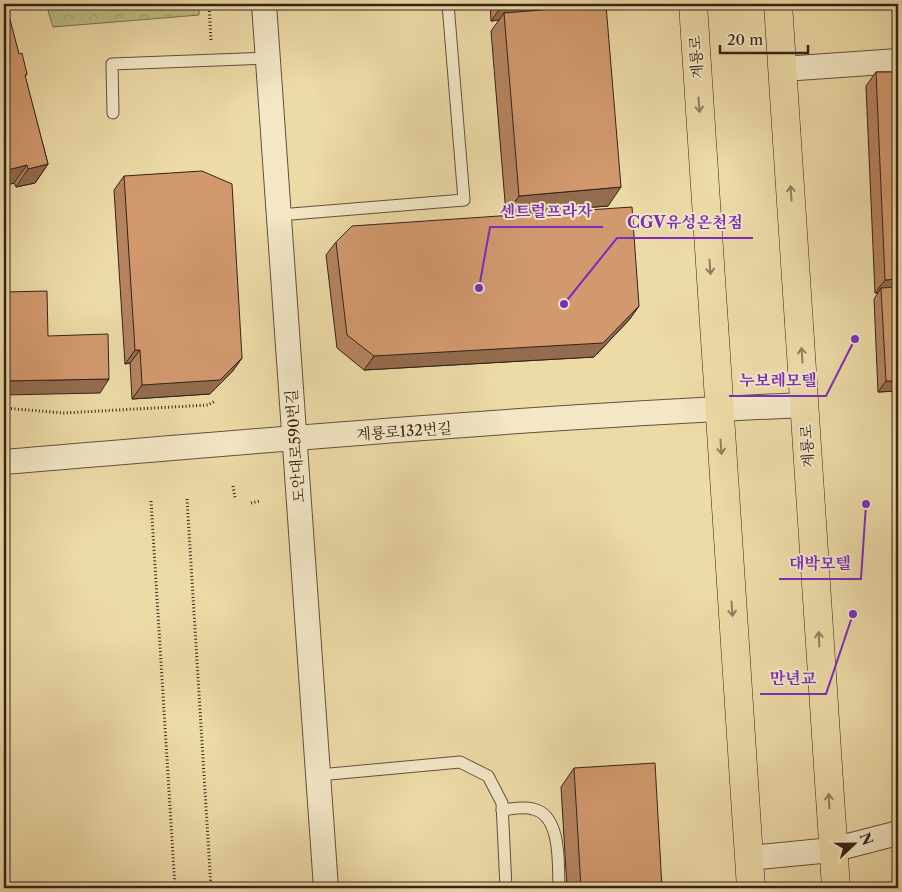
<svg xmlns="http://www.w3.org/2000/svg" width="902" height="892" font-family="'Libre Caslon Text','Noto Serif KR',serif">
	<style>
		.park { fill: url(#park-crowns); stroke: #78704e }
		.lines { fill: none; stroke-linecap: round; stroke-linejoin: round }
		.lane-casing { stroke: #63503c; stroke-width: 13 }
		.street-casing { stroke: #63503c; stroke-width: 26 }
		.primary-casing { stroke: #352218; stroke-width: 29 }
		.path { stroke: #352218; stroke-width: 3; stroke-dasharray: 1 2.5; stroke-linecap: butt }
		.lane { stroke: #f3e7c6; stroke-width: 11 }
		.street { stroke: #f3e7c6; stroke-width: 24 }
		.primary { stroke: #ecdaa7; stroke-width: 28 }
		.wall { fill: #b5845f; stroke: #352218 }
		.shaded-wall { fill: #936b4e; stroke: #352218 }
		.building { fill: #d2996f; stroke: #352218 }
		.oneway { stroke: #907e60 }
		.labels { text-anchor: middle; dominant-baseline: central; stroke-width: 4; stroke-linejoin: round; paint-order: stroke }
		.street-label { font-size: 15px; fill: #352218; stroke: #f3e7c6 }
		.leader { fill: none; stroke: #7b2cbf; stroke-width: 2 }
		.callout-dot { fill: #7b2cbf; stroke: #f3e7c6; stroke-width: 2 }
		.callout-label { font-size: 16px; text-anchor: middle; font-weight: bold; fill: #7b2cbf; stroke: #f3e7c6; stroke-width: 4; stroke-linejoin: round; paint-order: stroke }
	</style>
	<defs>
		<pattern id="park-crowns" width="20" height="18" patternUnits="userSpaceOnUse" patternTransform="scale(1.25)"><rect width="20" height="18" fill="#bcbe84"/><path d="M2 6a3 3 0 1 1 6 0M12 15a3 3 0 1 1 6 0" fill="none" stroke="#a2a371"/></pattern>
	</defs>
	<rect width="100%" height="100%" fill="#ecdaa7"/>
	<filter id="stains"><feTurbulence type="fractalNoise" baseFrequency=".004" numOctaves="4"/><feColorMatrix values="0 0 0 0 .2 0 0 0 0 .09 0 0 0 0 .02 0 0 0 .5 -.17"/></filter>
	<radialGradient id="worn" r=".72"><stop offset=".6" stop-color="#630" stop-opacity="0"/><stop offset="1" stop-color="#630" stop-opacity=".3"/></radialGradient>
	<!-- park -->
	<polygon class="park" points="46,4 199,4 199,15 53,27"/>
	<g class="lines">
		<defs>
			<g id="lane">
				<polyline points="113,113 112,64 268,58"/>
				<polyline points="279,215 464,200 448,4"/>
				<polyline points="319,775 460,762 488,776 502,803 506,888"/>
				<path d="M502,810c9,-1 22,-4 31,-1 29,6 25,57 26,79"/>
			</g>
			<g id="street">
				<polyline points="264,4 326,888"/>
				<polyline points="783,69 898,61"/>
				<path d="M4,462c266,-22 534,-46 801,-57"/>
				<polyline points="749,858 832,850 898,833"/>
			</g>
			<g id="primary">
				<polyline points="693,4 751,888"/>
				<polyline points="778,4 836,888"/>
			</g>
		</defs>
		<!-- lane casing -->
		<use href="#lane" class="lane-casing"/>
		<!-- street casing -->
		<use href="#street" class="street-casing"/>
		<!-- primary casing -->
		<use href="#primary" class="primary-casing"/>
		<!-- path -->
		<g class="path">
			<polyline points="209,4 211,41"/>
			<polyline points="4,408 64,413 208,405 215,401"/>
			<polyline points="233,486 235,498"/>
			<polyline points="187,499 211,888"/>
			<polyline points="151,501 175,888"/>
			<polyline points="251,503 260,501"/>
		</g>
		<!-- lane -->
		<use href="#lane" class="lane"/>
		<!-- street -->
		<use href="#street" class="street"/>
		<!-- primary -->
		<use href="#primary" class="primary"/>
	</g>
	<!-- wall -->
	<g class="wall">
		<polygon points="4,4 19,54 27,74 25,77 48,164 35,183 16,187 14,183 4,186"/>
		<polygon points="490,4 601,4 600,5 608,206 506,214 491,31 499,20 491,21"/>
		<polygon points="876,72 898,72 898,391 878,392 874,299 878,293 875,293 866,86"/>
		<polygon points="124,176 242,358 232,372 210,394 132,399 130,363 125,364 114,190"/>
		<polygon points="336,242 639,306 629,320 594,357 364,370 337,348 326,255"/>
		<polygon points="574,768 662,888 567,888 561,787"/>
	</g>
	<!-- shaded-wall -->
	<g class="shaded-wall">
		<polygon points="503,4 601,4 595,12 504,13 499,20 491,21"/>
		<polygon points="48,164 35,183 16,187 28,169"/>
		<polygon points="27,165 14,183 4,186 4,171"/>
		<polygon points="621,187 608,206 506,214 519,196"/>
		<polygon points="898,279 898,292 881,288 878,293 875,293 885,280"/>
		<polygon points="639,306 629,320 594,357 364,370 374,356"/>
		<polygon points="135,350 140,350 130,363 125,364"/>
		<polygon points="242,358 232,372 210,394 132,399 142,385"/>
		<polygon points="109,379 100,393 4,395 4,381"/>
		<polygon points="886,381 898,381 898,391 878,392"/>
	</g>
	<!-- building -->
	<g class="building">
		<polygon points="4,4 6,4 19,54 22,53 27,74 25,75 48,164 28,169 27,165 4,171"/>
		<polygon points="606,5 621,187 519,196 504,13"/>
		<polygon points="876,72 898,72 898,279 885,280"/>
		<polygon points="202,171 232,184 242,358 220,380 142,385 140,350 135,350 124,176"/>
		<polygon points="632,207 639,306 603,343 374,356 347,335 336,242 352,226"/>
		<polygon points="898,287 898,381 886,381 881,288"/>
		<polygon points="47,291 48,336 108,334 109,379 4,381 4,292"/>
		<polygon points="655,763 662,888 581,888 574,768"/>
	</g>
	<!-- one-way arrows -->
	<defs><path id="oneway-shaft" d="M-6 0H5M1.5-3L5.5 0L1.5 3" fill="none" stroke-width="1.6" stroke-linecap="round" stroke-linejoin="round" transform="scale(1.25)"/></defs>
	<g class="oneway">
		<use href="#oneway-shaft" transform="translate(699 105) rotate(86)"/>
		<use href="#oneway-shaft" transform="translate(791 193) rotate(-94)"/>
		<use href="#oneway-shaft" transform="translate(710 267) rotate(86)"/>
		<use href="#oneway-shaft" transform="translate(802 355) rotate(-94)"/>
		<use href="#oneway-shaft" transform="translate(721 447) rotate(86)"/>
		<use href="#oneway-shaft" transform="translate(732 609) rotate(86)"/>
		<use href="#oneway-shaft" transform="translate(819 639) rotate(-93)"/>
		<use href="#oneway-shaft" transform="translate(829 801) rotate(-93)"/>
	</g>
	<g class="labels">
		<!-- street labels -->
		<g class="street-label">
			<text transform="translate(696 57) rotate(-94)">계룡로</text>
			<text transform="translate(404 431) rotate(-4)">계룡로132번길</text>
			<text transform="translate(295 446) rotate(-94)">도안대로590번길</text>
			<text transform="translate(807 446) rotate(-93)">계룡로</text>
		</g>
	</g>
	<!-- callouts -->
	<path class="leader" d="M479 288L490 227H603M564 304L617 238H753M855 339L826 396H729M866 504L861 579H779M853 614L826 694H760"/>
	<g class="callout-dot">
		<circle cx="479" cy="288" r="5"/>
		<circle cx="564" cy="304" r="5"/>
		<circle cx="855" cy="339" r="5"/>
		<circle cx="866" cy="504" r="5"/>
		<circle cx="853" cy="614" r="5"/>
	</g>
	<g class="callout-label">
		<text x="546" y="217">센트럴프라자</text>
		<text x="685" y="228">CGV유성온천점</text>
		<text x="778" y="386">누보레모텔</text>
		<text x="820" y="569">대박모텔</text>
		<text x="793" y="684">만년교</text>
	</g>
	<!-- margin -->
	<rect width="902" height="892" fill="none" stroke="#ecdaa7" stroke-width="20"/>
	<rect x="5" y="5" width="892" height="882" fill="none" stroke="#352218" stroke-width="2.5"/>
	<rect x="10" y="10" width="882" height="872" fill="none" stroke="#352218"/>
	<!-- north arrow -->
	<g transform="translate(854 844) rotate(68)" stroke="#f3e7c6" stroke-width="4" paint-order="stroke">
	<path d="M0-4L9 19L0 12L-9 19Z" fill="#352218"/>
	<text y="-8" font-size="14" font-weight="bold" text-anchor="middle" fill="#352218">N</text>
	</g>
	<!-- scale -->
	<path d="M720 45v8h88v-8" fill="none" stroke="#352218" stroke-width="2.5"/>
	<text x="727" y="45" font-size="15" fill="#352218" stroke="#f3e7c6" stroke-width="4" paint-order="stroke">20 m</text>
	<rect width="100%" height="100%" filter="url(#stains)"/>
	<rect width="100%" height="100%" fill="url(#worn)"/>
</svg>
